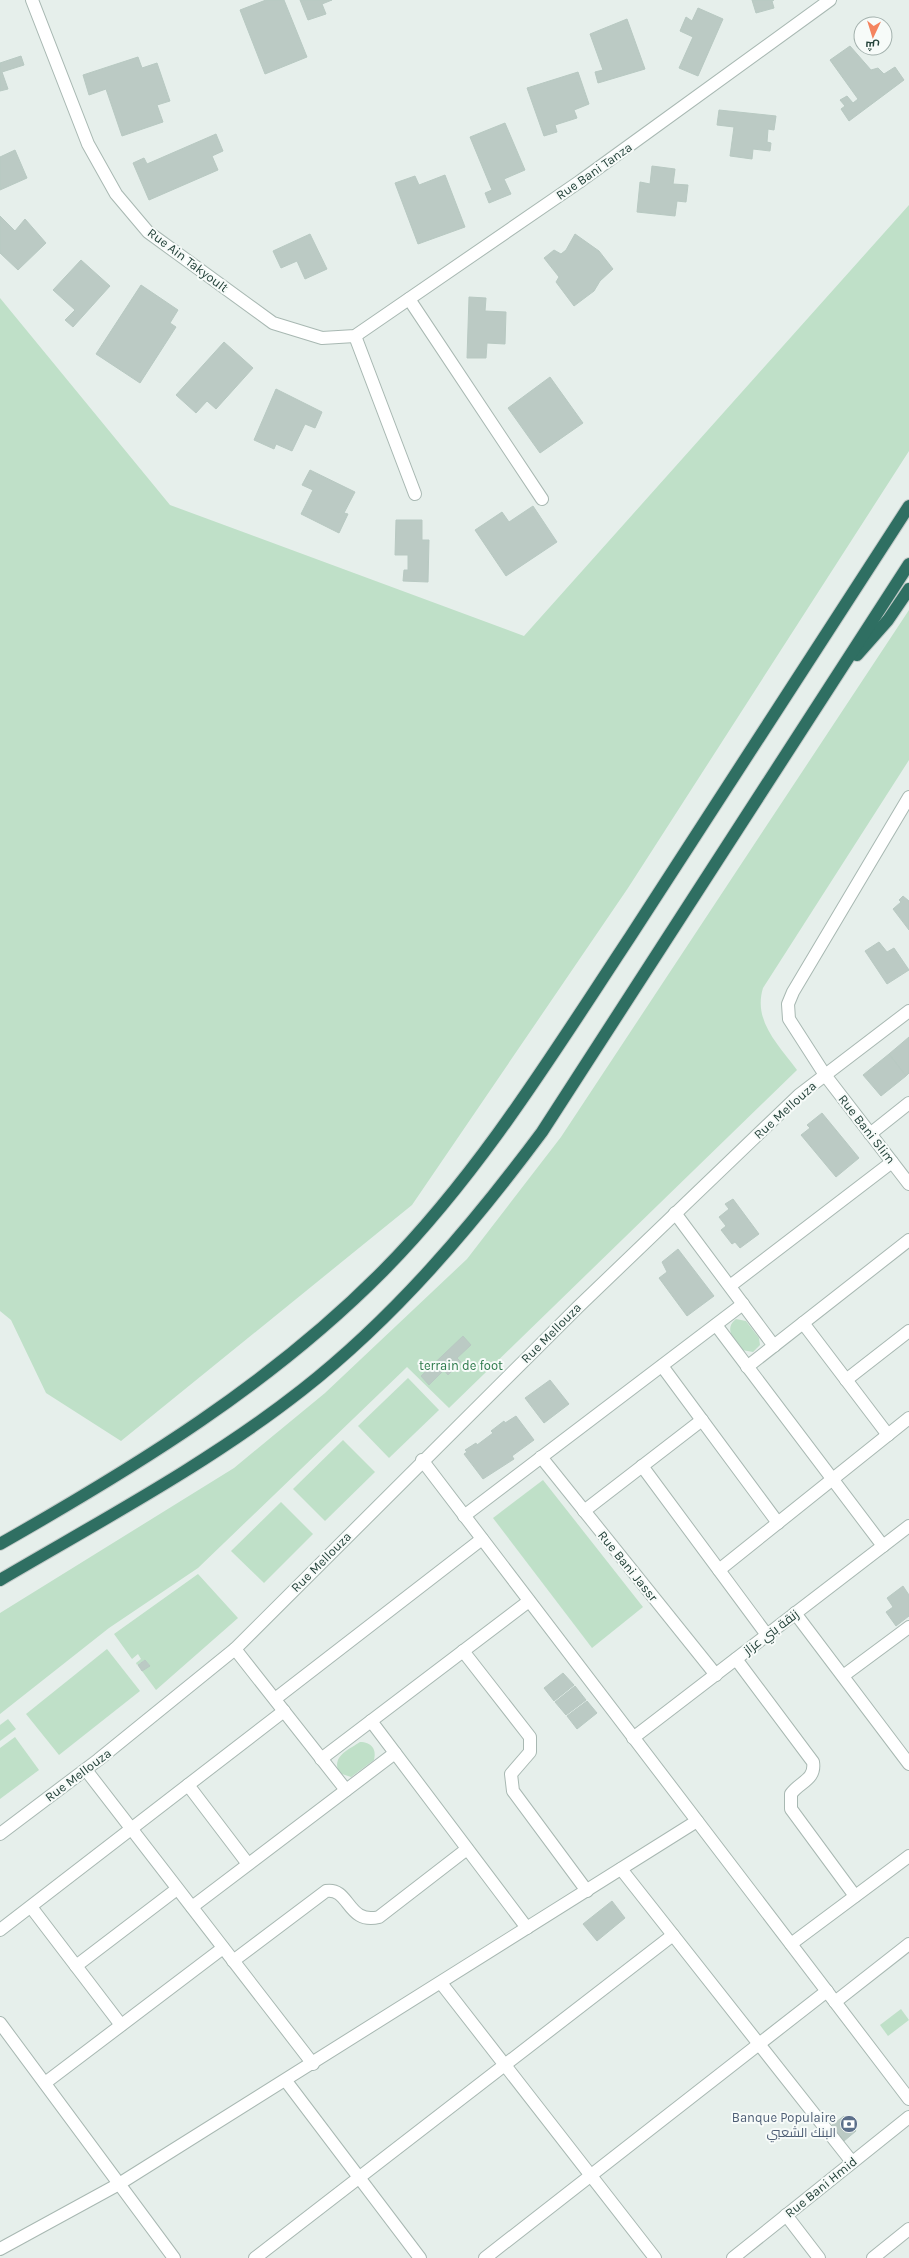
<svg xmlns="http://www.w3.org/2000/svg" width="909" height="2258" font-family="Karla,Cairo,sans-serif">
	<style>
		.green { fill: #bfe0c8 }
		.building { fill: #bbcac4; stroke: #b8c9c2 }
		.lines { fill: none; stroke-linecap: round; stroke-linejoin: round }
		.minor-casing { stroke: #a8b8b2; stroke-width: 14 }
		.highway-casing { stroke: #c2cac8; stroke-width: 14 }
		.minor { stroke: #fff; stroke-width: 12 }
		.highway { stroke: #2f6f62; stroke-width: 12 }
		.labels { text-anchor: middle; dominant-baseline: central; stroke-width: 4; stroke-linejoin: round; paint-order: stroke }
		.street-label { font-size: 13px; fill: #24423a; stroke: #f7fbf9 }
		.park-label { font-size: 13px; fill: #2d7a4b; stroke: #f7fbf9 }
		.service-label { font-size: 13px; fill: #4e5e75; stroke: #f7fbf9; text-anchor: end }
	</style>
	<rect width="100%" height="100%" fill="#e6efeb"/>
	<!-- green -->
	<g class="green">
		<polygon points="909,205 909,451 628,888 412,1205 121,1441 46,1393 11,1320 0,1311 0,298 170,505 524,636"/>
		<path d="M909,610v150l-146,228c-10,33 15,56 34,82l-348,338 -42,-41 -209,201 -89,60 -109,86v-101l234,-145 91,-75 142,-134 94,-122z"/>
		<path d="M736,1319l10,2 13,17 1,7 -7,7 -11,-2c-7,-9 -19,-21 -6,-31z"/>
		<polygon points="408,1378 439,1410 389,1458 358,1426"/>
		<polygon points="343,1440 375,1472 325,1521 293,1489"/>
		<polygon points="543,1480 643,1607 592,1648 493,1518"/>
		<polygon points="281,1502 313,1534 264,1583 231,1551"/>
		<polygon points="198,1574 238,1618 156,1690 142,1671 149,1665 145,1660 137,1665 136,1663 141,1659 138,1654 132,1659 114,1634"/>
		<polygon points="107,1649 140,1691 59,1755 26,1714"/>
		<polygon points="8,1719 16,1729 0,1741 0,1725"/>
		<polygon points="15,1737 39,1770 0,1799 0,1748"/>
		<path d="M360,1742c11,0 17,7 14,18l-23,17 -9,-3 -4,-4c-5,-15 12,-21 22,-28z"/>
		<polygon points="901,2009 909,2020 888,2036 880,2025"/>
	</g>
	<!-- building -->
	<g class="building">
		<polygon points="266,0 284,0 307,57 265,74 240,10"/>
		<polygon points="300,0 332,0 322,4 326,14 308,20"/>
		<polygon points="752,0 774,0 772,1 774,8 756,13"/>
		<polygon points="698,8 723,19 698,76 679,68 693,37 680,31 686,17 692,21"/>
		<polygon points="627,19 645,69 598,83 595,72 603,70 590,34"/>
		<polygon points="850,46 871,70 878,68 884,74 895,67 904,80 849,121 841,109 845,106 840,100 847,96 853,103 858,99 830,60"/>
		<polygon points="21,56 24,65 2,72 8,89 0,91 0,63"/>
		<polygon points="138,57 142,68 157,63 170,101 157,105 163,122 122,136 106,89 89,95 83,75"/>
		<polygon points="578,72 589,104 574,110 577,118 555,125 557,132 544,136 527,88"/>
		<polygon points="719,110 776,116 774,130 768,129 767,142 771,143 770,151 753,149 752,159 730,156 734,127 717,125"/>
		<polygon points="505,123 525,170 504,179 511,194 489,203 485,193 492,190 470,137"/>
		<polygon points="216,134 223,151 212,156 218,170 149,200 133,163 144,158 147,164"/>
		<polygon points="15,150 27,178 0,190 0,157"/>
		<polygon points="652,166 675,169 673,184 688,185 686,202 677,201 675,216 637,212 640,182 650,184"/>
		<polygon points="445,175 465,227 418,244 395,183 415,176 419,185"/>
		<polygon points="0,216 15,231 25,219 46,243 18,270 0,253"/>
		<polygon points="310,234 327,269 305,279 297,261 281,268 273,251"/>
		<polygon points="575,234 599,251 613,269 600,281 594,291 574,306 556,282 559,277 544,258 554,250 561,254 566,250"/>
		<polygon points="81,260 110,286 73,327 65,320 75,310 53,290"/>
		<polygon points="141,285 178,310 170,323 176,327 140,383 96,354"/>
		<polygon points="469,297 486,298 485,311 506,312 505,344 487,343 486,358 467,358"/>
		<polygon points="224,342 253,368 216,409 207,401 196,413 176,395"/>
		<polygon points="550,377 583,423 540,453 508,408"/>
		<polygon points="276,389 322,412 315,428 305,424 292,451 276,444 274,449 254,440"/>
		<polygon points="310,470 355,492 344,513 348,514 339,533 301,514 313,490 302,485"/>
		<polygon points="533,506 557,542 506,576 475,530 502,512 509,522"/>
		<polygon points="396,520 422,520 422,540 429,540 428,582 403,581 404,570 408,570 408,555 395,555"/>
		<polygon points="903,896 909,901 909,930 893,909 901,902 899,900"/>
		<polygon points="879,942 887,952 894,948 909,970 887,984 865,951"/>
		<polygon points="909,1037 909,1073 906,1076 889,1054"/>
		<polygon points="889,1054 906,1076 881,1096 863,1075"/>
		<polygon points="822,1113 859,1158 836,1177 801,1135 810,1128 807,1125"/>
		<polygon points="733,1199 759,1234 740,1248 735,1242 732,1244 721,1230 726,1226 719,1217 729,1209 725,1204"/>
		<polygon points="678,1249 714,1296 687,1316 659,1278 667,1272 662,1262"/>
		<polygon points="463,1336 471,1345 457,1358 461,1362 448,1375 444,1370 429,1385 421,1376"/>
		<polygon points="550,1380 569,1404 544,1423 525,1398"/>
		<polygon points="516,1416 534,1440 512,1456 514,1459 483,1479 464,1454 467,1452 465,1450 476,1443 477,1445 493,1433 491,1431 504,1421 505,1423"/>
		<polygon points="903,1586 909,1595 909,1616 896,1626 886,1612 893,1607 887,1598"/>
		<polygon points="145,1660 150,1666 142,1671 138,1665"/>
		<polygon points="563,1673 574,1685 554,1701 544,1688"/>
		<polygon points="575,1686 586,1700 566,1715 555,1702"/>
		<polygon points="587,1701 597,1713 577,1729 567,1716"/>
		<polygon points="612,1901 625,1918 597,1941 583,1924"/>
		<polygon points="844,2116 856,2131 844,2141 832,2125"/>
	</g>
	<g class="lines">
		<defs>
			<g id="minor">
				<polyline points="32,0 88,144 116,194 148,232 273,323 322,338 355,336 579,182 830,0"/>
				<polyline points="409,299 542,499"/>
				<polyline points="355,336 415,494"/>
				<polyline points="909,797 793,992 788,1004 789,1019 825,1075 909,1184"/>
				<polyline points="870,1134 909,1103"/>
				<polyline points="675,1213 774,1346"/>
				<polyline points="730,1286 892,1162"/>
				<polyline points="803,1323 888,1435"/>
				<polyline points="716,1325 883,1546"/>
				<polyline points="662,1366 778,1523"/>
				<polyline points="747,1367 909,1240"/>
				<polyline points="846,1380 909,1331"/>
				<polyline points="541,1457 716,1675"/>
				<polyline points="422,1460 909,2099"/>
				<polyline points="642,1466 767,1635"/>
				<polyline points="584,1511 702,1420"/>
				<polyline points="464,1516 743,1304"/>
				<polyline points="719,1570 909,1418"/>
				<polyline points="795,1613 909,1764"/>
				<polyline points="235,1649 346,1790"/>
				<polyline points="463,1651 530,1737 530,1752 511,1774 513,1791 587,1891"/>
				<path d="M736,1659l77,103c3,18 -14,20 -22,32v15l64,87"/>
				<polyline points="843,1676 909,1627"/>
				<polyline points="275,1699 482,1539"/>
				<polyline points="371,1721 527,1928"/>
				<polyline points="633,1738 909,1526"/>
				<polyline points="321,1759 529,1601"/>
				<polyline points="86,1770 313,2064"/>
				<polyline points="188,1785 248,1864"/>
				<polyline points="0,1834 98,1760 235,1649 578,1307 799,1095 909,1011"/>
				<polyline points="621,1869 852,2162"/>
				<polyline points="31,1907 121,2025"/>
				<polyline points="192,1907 395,1753"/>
				<polyline points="0,1930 284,1711"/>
				<polyline points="791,1944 909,1856"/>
				<path d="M233,1961l93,-70c24,-4 21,34 53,26l88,-68"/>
				<polyline points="76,1966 177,1889"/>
				<polyline points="441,1983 655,2258"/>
				<polyline points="835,2002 909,1944"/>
				<polyline points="0,2023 174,2258"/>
				<polyline points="286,2081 420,2258"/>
				<polyline points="45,2083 223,1948"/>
				<polyline points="786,2215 819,2258"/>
				<polyline points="0,2249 119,2184 697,1821"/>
				<polyline points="255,2258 673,1935"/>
				<polyline points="485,2258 827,1991"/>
				<polyline points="733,2258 909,2117"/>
				<polyline points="873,2258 909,2229"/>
			</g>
			<g id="highway">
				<polyline points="857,655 888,620 909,589"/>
				<path d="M0,1544c137,-78 271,-160 383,-273 97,-98 171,-219 247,-334 93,-143 186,-287 279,-431"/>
				<path d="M0,1580c102,-60 209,-117 302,-190 93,-73 170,-164 240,-258l367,-568"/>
			</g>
		</defs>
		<!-- minor casing -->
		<use href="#minor" class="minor-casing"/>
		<!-- highway casing -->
		<use href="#highway" class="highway-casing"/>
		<!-- minor -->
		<use href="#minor" class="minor"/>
		<!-- highway -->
		<use href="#highway" class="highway"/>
	</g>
	<!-- icons -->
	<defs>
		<symbol id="bank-disc" viewBox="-11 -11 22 22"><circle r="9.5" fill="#5c6f8a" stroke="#f7fbf9"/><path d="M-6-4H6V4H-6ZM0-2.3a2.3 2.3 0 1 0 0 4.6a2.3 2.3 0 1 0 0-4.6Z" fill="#fff"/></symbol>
	</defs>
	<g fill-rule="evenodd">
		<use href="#bank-disc" x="839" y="2114" width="20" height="20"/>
	</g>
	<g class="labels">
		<!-- street labels -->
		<g class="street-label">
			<text transform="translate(594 171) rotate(-35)">Rue Bani Tanza</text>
			<text transform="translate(188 260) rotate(37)">Rue Ain Takyoult</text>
			<text transform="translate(785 1110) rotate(-42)">Rue Mellouza</text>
			<text transform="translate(867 1129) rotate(52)">Rue Bani Slim</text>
			<text transform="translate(551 1333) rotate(-45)">Rue Mellouza</text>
			<text transform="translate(321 1562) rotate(-45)">Rue Mellouza</text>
			<text transform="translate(628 1566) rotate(51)">Rue Bani Jassr</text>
			<text transform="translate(771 1632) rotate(-37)">زنقة بني عزاز</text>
			<text transform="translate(78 1775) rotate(-37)">Rue Mellouza</text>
			<text transform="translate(821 2187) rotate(-39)">Rue Bani Hmid</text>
		</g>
		<!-- park labels -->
		<g class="park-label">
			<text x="461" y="1365">terrain de foot</text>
		</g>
		<!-- service labels -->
		<g class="service-label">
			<text x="836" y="2117">Banque Populaire<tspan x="836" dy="15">البنك الشعبي</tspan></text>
		</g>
	</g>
	<!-- north arrow -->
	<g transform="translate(873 36) rotate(184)"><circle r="19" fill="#f7fbf9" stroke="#a3b1ad"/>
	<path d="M0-3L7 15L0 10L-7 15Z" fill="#f4845f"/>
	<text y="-6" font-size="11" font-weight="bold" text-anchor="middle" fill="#24423a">ش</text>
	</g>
</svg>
